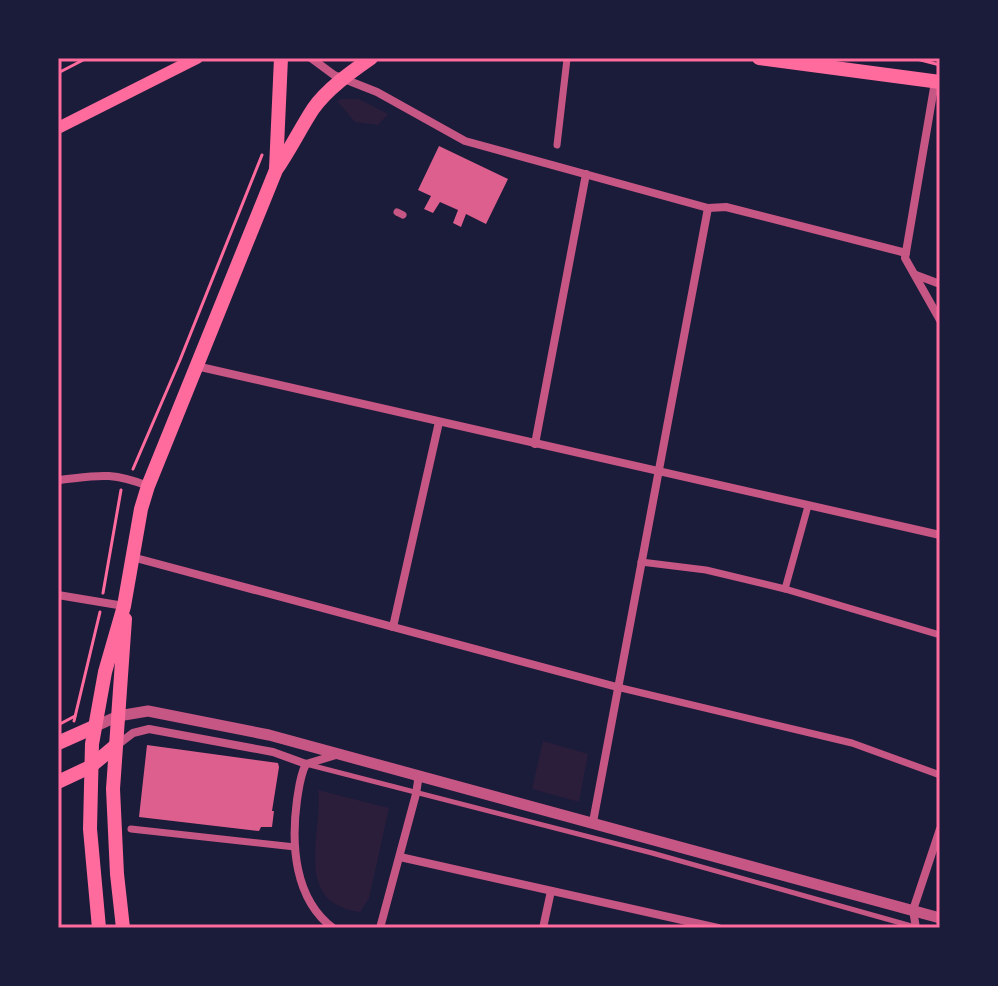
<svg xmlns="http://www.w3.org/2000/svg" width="998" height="986" font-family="'Asap Condensed',sans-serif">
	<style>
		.green { fill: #2a1e3b }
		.building { fill: #dd5f8e }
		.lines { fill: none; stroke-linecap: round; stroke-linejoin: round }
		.path { stroke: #ff6b9d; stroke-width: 3 }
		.service { stroke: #c65784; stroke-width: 5 }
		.pedestrian { stroke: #c65784; stroke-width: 7 }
		.minor { stroke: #c65784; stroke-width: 8 }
		.tertiary { stroke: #c65784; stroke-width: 11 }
		.secondary { stroke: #ff6b9d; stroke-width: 12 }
		.primary { stroke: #ff6b9d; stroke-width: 14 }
		.neatline { fill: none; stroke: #ff6b9d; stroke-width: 3 }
	</style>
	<rect width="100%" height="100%" fill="#1b1b3a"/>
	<!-- green -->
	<g class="green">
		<polygon points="342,99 359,99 388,114 378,125 355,122 337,101"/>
		<polygon points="543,741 588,754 579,802 532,789"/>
		<path d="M318,790l71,18 -20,90 -9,14c-68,-9 -37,-77 -42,-122z"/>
	</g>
	<!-- building -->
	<g class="building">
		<polygon points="439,146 508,179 486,224 466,214 461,227 453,223 458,210 440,202 433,213 424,209 431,196 418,190"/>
		<polygon points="147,745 278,763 279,767 272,811 274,811 272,827 261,827 259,831 139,817"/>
	</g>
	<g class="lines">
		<!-- path -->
		<g class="path">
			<polyline points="913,58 940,65"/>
			<polyline points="58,73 87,58"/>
			<polyline points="133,469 180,360 262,155"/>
			<polyline points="103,593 121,490"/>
			<polyline points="74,721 100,612"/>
			<polyline points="58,725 75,716"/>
		</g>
		<!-- service -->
		<polyline class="service" points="306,764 652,853 915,927"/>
		<!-- pedestrian -->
		<g class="pedestrian">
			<polyline points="557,145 567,59"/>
			<polyline points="397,212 403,215"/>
			<polyline points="641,562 706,570 785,589 940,635"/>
			<polyline points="785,589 808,506"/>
			<polyline points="617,687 852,743 940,775"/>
			<polyline points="131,829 295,847"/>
		</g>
		<!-- minor -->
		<g class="minor">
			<polyline points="311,58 334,75 377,92 465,141 708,208 726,207 906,253"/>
			<polyline points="935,82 905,258 940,320"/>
			<polyline points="916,275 940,284"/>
			<polyline points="196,366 940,535"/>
			<polyline points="535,444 586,174"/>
			<path d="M58,480c39,-4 51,-9 90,6"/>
			<polyline points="132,557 617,687"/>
			<polyline points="58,595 124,606"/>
			<polyline points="393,627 439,422"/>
			<polyline points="116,746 133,733 149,729 273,752 306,764 336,755"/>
			<path d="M306,764c-6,11 -7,24 -9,36 -6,44 -3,99 36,128"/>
			<polyline points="593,822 708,208"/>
			<polyline points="400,857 718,928"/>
			<polyline points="380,928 416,794 418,781 416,774"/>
			<polyline points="543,928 551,891"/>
			<polyline points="916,928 913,910 940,829"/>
		</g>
		<!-- tertiary -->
		<polyline class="tertiary" points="94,727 118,716 148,711 269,735 940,918"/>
		<!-- secondary -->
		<polyline class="secondary" points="58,128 197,58"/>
		<!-- primary -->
		<g class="primary">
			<polyline points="759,58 940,82"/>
			<polyline points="276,169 281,58"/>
			<polyline points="58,743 94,727"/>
			<polyline points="58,782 90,767 115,746"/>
			<path d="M99,928l-9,-99 2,-85 13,-72 19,-66 17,-97 7,-23 128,-316c14,-20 24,-41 37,-61 14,-20 38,-37 58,-51"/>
			<polyline points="123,928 117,874 113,789 125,619"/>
		</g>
	</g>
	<!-- border -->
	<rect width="998" height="986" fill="none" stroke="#1b1b3a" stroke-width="120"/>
	<rect x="60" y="60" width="878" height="866" class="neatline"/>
</svg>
